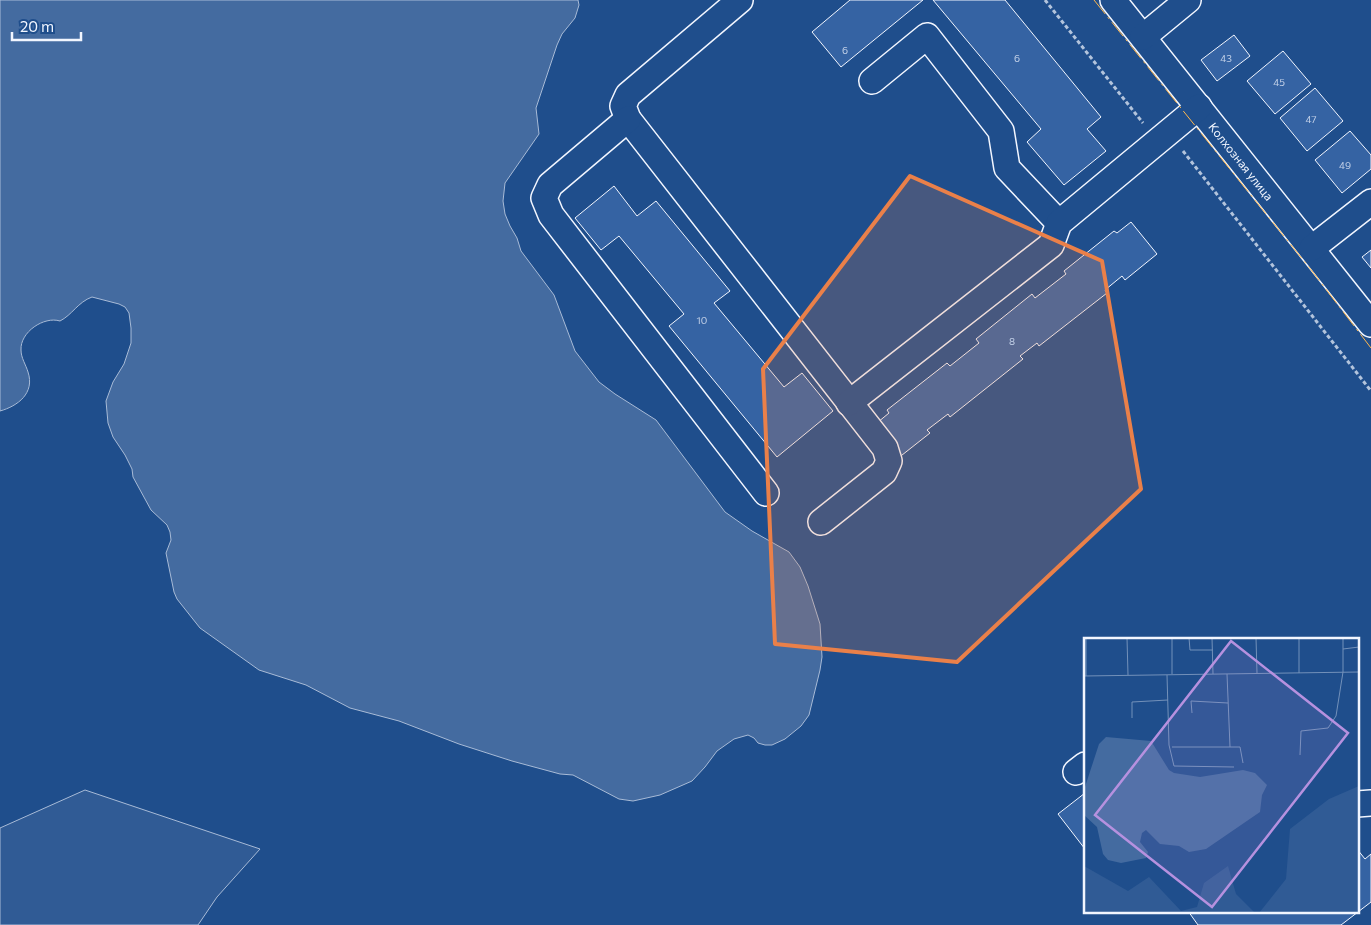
<svg xmlns="http://www.w3.org/2000/svg" width="1371" height="925" font-family="Commissioner,sans-serif">
	<style>
		.built { fill: #305b95; stroke: #a8bbd7 }
		.water { fill: #446ba0; stroke: #a8bbd7 }
		.building { fill: #3563a3; stroke: #f2f6ff }
		.lines { fill: none; stroke-linecap: round; stroke-linejoin: round }
		.minor-casing { stroke: #f2f6ff; stroke-width: 28 }
		.path { stroke: #b3c4dc; stroke-width: 3; stroke-dasharray: 4 2.5; stroke-linecap: butt }
		.minor { stroke: #1f4e8c; stroke-width: 25 }
		.power { stroke: #ffb74d; stroke-width: 1; stroke-dasharray: 18 4 2.5 4; stroke-linecap: butt }
		.marked { fill: #ea8049; fill-opacity: 0.2; stroke: #ea8049; stroke-width: 4; stroke-linejoin: round }
		.labels { text-anchor: middle; dominant-baseline: central; stroke-width: 4; stroke-linejoin: round; paint-order: stroke }
		.number-label { font-size: 10px; fill: #c3d1e8 }
		.street-label { font-size: 12px; fill: #f2f6ff; stroke: #1f4e8c }
		.inset-road { fill: none; stroke: #7391ba; stroke-width: 1 }
		.view { fill: #b691df; fill-opacity: 0.15; stroke: #b691df; stroke-width: 2.5 }
		.inset-edge { fill: none; stroke: #f2f6ff; stroke-width: 2.5 }
	</style>
	<rect width="100%" height="100%" fill="#1f4e8c"/>
	<!-- built -->
	<polygon class="built" points="85,790 260,849 217,897 198,925 0,925 0,828"/>
	<!-- water -->
	<path class="water" d="M0,0h578l1,5 -4,13 -13,16 -5,11 -21,63 3,26 -34,49 -2,18 2,13 5,12 7,12 4,13 33,44 21,56 24,31 16,12 41,26 69,92 27,19 37,21 11,15 8,19 12,38 2,33 -2,13 -11,45 -8,11 -16,13 -13,6h-7l-7,-2 -4,-5 -6,-3 -14,4 -17,12 -12,16 -13,14 -32,14 -27,6 -14,-2 -46,-24 -13,-1 -48,-13 -53,-17 -60,-23 -49,-13 -44,-23 -47,-15 -59,-42 -23,-29 -3,-7 -8,-39 5,-13 -1,-8 -3,-7 -16,-15 -18,-33 -1,-8 -7,-14 -12,-18 -5,-14 -2,-22 7,-19 11,-18 7,-21v-15l-2,-15 -4,-6 -6,-3 -27,-7c-14,5 -20,18 -32,24 -16,-5 -40,11 -39,29 0,8 5,15 7,22 7,21 -10,34 -28,39z"/>
	<!-- building -->
	<g class="building">
		<polygon points="850,0 923,0 841,67 812,32"/>
		<polygon points="933,0 1005,0 1101,117 1087,129 1106,151 1064,185 1027,142 1041,129"/>
		<polygon points="1234,35 1250,56 1217,81 1201,60"/>
		<polygon points="1283,51 1311,84 1275,114 1247,81"/>
		<polygon points="1315,88 1343,121 1307,151 1280,118"/>
		<polygon points="1350,131 1371,155 1371,169 1342,193 1315,160"/>
		<polygon points="614,186 637,216 656,201 730,291 714,303 784,387 802,373 833,411 777,457 669,326 684,314 619,236 601,250 575,218"/>
		<polygon points="1131,222 1157,254 1125,280 1122,276 1105,290 1107,293 1039,346 1037,343 1020,356 1023,359 950,417 948,414 927,430 930,433 897,459 872,427 889,413 887,410 947,363 950,366 979,343 976,339 1032,294 1035,298 1066,274 1064,271 1114,231 1117,233"/>
		<polygon points="1371,250 1371,268 1362,257"/>
		<polygon points="1085,793 1085,849 1058,814"/>
		<polygon points="1357,849 1365,859 1371,854 1371,902 1341,925 1198,925 1188,911 1357,911"/>
	</g>
	<g class="lines">
		<defs>
			<g id="minor">
				<polyline points="740,0 628,95 623,106 628,119 885,448 889,461 884,472 821,522"/>
				<path id="s1" d="M1113,0l258,324"/>
				<polyline points="1143,37 1188,0"/>
				<polyline points="872,81 927,36 1001,131 1007,168 1059,223"/>
				<polyline points="628,119 550,185 544,198 551,215 766,493"/>
				<polyline points="1312,248 1371,202"/>
				<polyline points="849,403 1051,245 1059,223 1199,107"/>
				<polyline points="1076,772 1085,765"/>
				<polyline points="1357,804 1371,803"/>
			</g>
		</defs>
		<!-- minor casing -->
		<use href="#minor" class="minor-casing"/>
		<!-- path -->
		<g class="path">
			<polyline points="1045,0 1143,123"/>
			<polyline points="1183,151 1371,391"/>
		</g>
		<!-- minor -->
		<use href="#minor" class="minor"/>
		<!-- power -->
		<polyline class="power" points="1094,0 1312,271 1371,348"/>
	</g>
	<!-- marked area -->
	<path class="marked" d="M910,176l192,85 39,228 -184,173 -182,-18 -12,-275z"/>
	<g class="labels">
		<!-- number labels -->
		<g class="number-label">
			<text x="845" y="50">6</text>
			<text x="1017" y="58">6</text>
			<text x="1226" y="58">43</text>
			<text x="1279" y="82">45</text>
			<text x="1311" y="119">47</text>
			<text x="1345" y="165">49</text>
			<text x="702" y="320">10</text>
			<text x="1012" y="341">8</text>
		</g>
		<!-- street labels -->
		<g class="street-label">
			<text stroke="none"><textPath href="#s1" startOffset="206">Колхозная улица</textPath></text>
		</g>
	</g>
	<!-- overview -->
	<g transform="translate(1084 638)">
		<rect width="275" height="275" fill="#1f4e8c"/>
		<path d="M275,148v127h-100l27,-34 4,-50 39,-30zM0,228l44,25 21,-14 32,34 16,-4 7,-24 24,-17 8,28 19,19h-171z" fill="#305b95"/>
		<path d="M22,99l45,4 18,29 5,3 26,4 43,-7 12,3 12,12 -5,10 -2,17 -54,37 -17,3 -10,-6 -19,-2 -14,-14 -4,3 -2,9 8,10 -2,6 -25,5 -13,-3 -5,-6 -6,-27 -13,-12v-25l15,-46z" fill="#446ba0"/>
		<path class="inset-road" d="M2,0v38M43,0l1,37M88,0v36M105,0l1,12h23M128,0l1,36M172,0l1,35M215,0v35M259,11l16,-2M143,36l3,73M83,37l2,70 5,21 60,1M0,38l275,-4M108,75l-1,-12 37,2M48,80v-16l36,-2M88,109h68l3,16M216,117l1,-24 27,-3 8,-12 7,-44v-34"/>
		<path class="view" d="M147,3l117,92 -136,174 -117,-92z"/>
		<rect width="275" height="275" class="inset-edge"/>
	</g>
	<!-- scale -->
	<path d="M12 32v8h69v-8" fill="none" stroke="#f2f6ff" stroke-width="2.5"/>
	<text x="20" y="32" font-size="15" fill="#f2f6ff" stroke="#1f4e8c" stroke-width="4" paint-order="stroke">20 m</text>
</svg>
